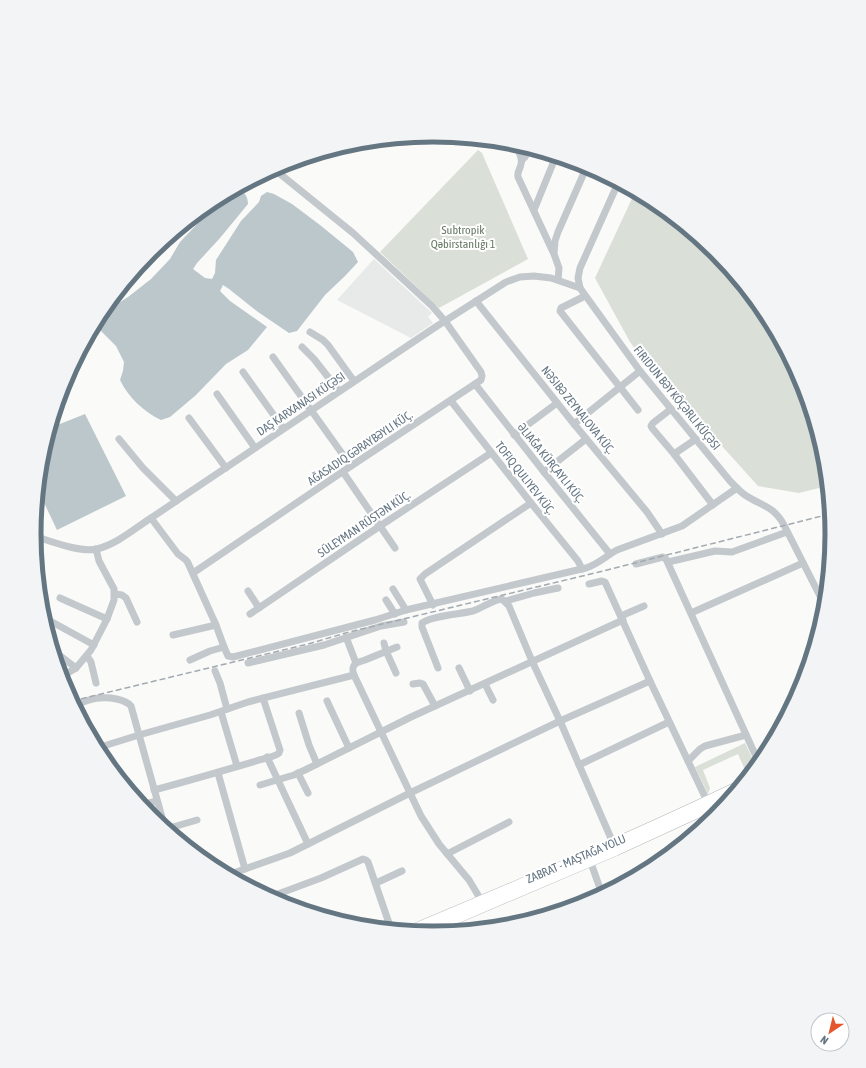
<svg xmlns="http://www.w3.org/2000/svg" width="866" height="1068" font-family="'Asap Condensed',sans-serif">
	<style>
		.built { fill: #e8e9e9 }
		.green { fill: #dadfd7 }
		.water { fill: #bbc7cb }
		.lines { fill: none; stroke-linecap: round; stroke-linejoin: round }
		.major-casing { stroke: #b5babe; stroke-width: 10 }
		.minor { stroke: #c3c8cc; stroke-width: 7 }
		.major { stroke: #fff; stroke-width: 9 }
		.rail { stroke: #a2aab0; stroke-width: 1.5; stroke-dasharray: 6 3; stroke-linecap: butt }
		.labels { text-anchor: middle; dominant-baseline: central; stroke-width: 4; stroke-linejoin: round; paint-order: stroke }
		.park-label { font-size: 12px; fill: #687a64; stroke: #fff }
		.street-label { font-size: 12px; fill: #657683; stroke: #fff }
		.rim { fill: none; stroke: #657683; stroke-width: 5 }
	</style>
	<rect width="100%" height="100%" fill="#fafaf8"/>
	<!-- built -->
	<polygon class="built" points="374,259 432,313 428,317 433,323 411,338 337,300"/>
	<!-- green -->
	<g class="green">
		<polygon points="478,150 482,153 528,259 439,308 380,252"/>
		<polygon points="635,192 655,202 715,252 765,313 802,382 824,456 827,486 799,493 758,486 638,353 630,342 595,278"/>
		<polygon points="745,743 756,766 754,769 745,770 738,754 703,770 710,788 708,794 695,767"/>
	</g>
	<!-- water -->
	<g class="water">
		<path d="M238,188c6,4 10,8 10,16l-28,34 -23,25 -4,6 12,9 7,1 3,-6 1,-13 25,-39 18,-19 2,-6 6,-4 7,2 18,10 28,21 33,27 5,10 -13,14 -20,19 -28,36 -8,2 -31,-21 -29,-23 -6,-4 -3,6 10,10 37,26 -19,23 -22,14 -30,31 -26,22 -9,3c-17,-8 -33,-23 -41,-40l3,-9 1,-9 -8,-16 -15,-15 -1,-9 2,-8 26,-17 23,-18 19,-20 10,-17 45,-47z"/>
		<polygon points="85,414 126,496 57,530 38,490 42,456 50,428"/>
	</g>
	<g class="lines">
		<defs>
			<g id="major">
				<path d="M408,931c112,-47 224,-94 334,-147"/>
				<polyline points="426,932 616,851 729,799"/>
			</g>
		</defs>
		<!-- major casing -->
		<use href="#major" class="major-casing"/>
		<!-- minor -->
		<g class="minor">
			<path d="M515,144c3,6 8,14 6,20 -1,6 -4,7 -3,13l35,75"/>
			<polyline points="522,160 525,157 529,148"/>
			<path d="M618,183l-38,85 -2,10 2,10 60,83 90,110c5,5 9,10 15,14 16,11 28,10 39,30l41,81"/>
			<polyline points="534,210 556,156"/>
			<polyline points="558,280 559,268 554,254 555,241 558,232 587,166"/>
			<polyline points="585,296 561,308 560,311 638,410"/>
			<polyline points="476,301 574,424 647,512 662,534"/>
			<polyline points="310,332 323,340 328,345 354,381"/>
			<polyline points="302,347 314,359 339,391"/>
			<polyline points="273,357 351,466"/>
			<polyline points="243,372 283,428"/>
			<polyline points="475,384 544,472 610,554"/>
			<polyline points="61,394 67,387"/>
			<polyline points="217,394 255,448"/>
			<polyline points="451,401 531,503 578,561 582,569"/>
			<polyline points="671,409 653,423 651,426 652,428 674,454 713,505"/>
			<polyline points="189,418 226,468"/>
			<polyline points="574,424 640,371"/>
			<polyline points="514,435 557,403"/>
			<polyline points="119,439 143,468 176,501"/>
			<polyline points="674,454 696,439"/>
			<polyline points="343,472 395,548"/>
			<polyline points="544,472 586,439"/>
			<polyline points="151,518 178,554 186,560 188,563 216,625 224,647"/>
			<path d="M35,522c6,13 8,17 1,29"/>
			<path d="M34,536c16,5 47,17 63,13 20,-5 37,-20 54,-31l283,-190 72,-46 14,-5 14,-1 17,2 29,10"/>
			<polyline points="668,562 715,551 732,552 787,532"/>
			<polyline points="636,564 663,557 666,559 759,763"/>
			<polyline points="193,573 351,466 475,384 481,380 482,376 481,372 445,321 432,306 353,233 274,169"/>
			<polyline points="589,584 602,581 605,582 650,681 707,801"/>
			<polyline points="393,589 406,610"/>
			<polyline points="248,591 259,608"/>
			<polyline points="115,594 122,595 126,598 137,622"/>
			<polyline points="60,598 107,619"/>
			<polyline points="386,600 395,614"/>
			<polyline points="506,601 534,593 558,588"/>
			<polyline points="433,605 420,579 425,574 531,503"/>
			<polyline points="41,606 43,602"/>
			<polyline points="691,613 803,563"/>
			<polyline points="250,614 380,526 491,453"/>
			<polyline points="621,616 644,606"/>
			<polyline points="43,617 94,645"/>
			<polyline points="173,635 216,625"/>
			<path d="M346,637l10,26c-4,4 -4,7 -2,12l67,141 18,28 30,36 12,20"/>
			<polyline points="384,643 386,651 396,673"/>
			<polyline points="54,651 76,668"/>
			<polyline points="87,656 91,662 96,683"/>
			<path d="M190,660l20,-9 14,-4 4,9 5,1 142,-37 31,-10 180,-42c12,-4 20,-12 31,-18l65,-24 55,-38"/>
			<polyline points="248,663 324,645 381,626 404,622"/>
			<polyline points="356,663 365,660 397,647"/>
			<path d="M438,668l-16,-41v-4c8,-7 39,-9 51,-12 9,-3 22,-12 29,-12l7,7 23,55 28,60 53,122"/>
			<polyline points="459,668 470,691"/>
			<polyline points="215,671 220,683 227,709"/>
			<polyline points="61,677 76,668 91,650 107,619 114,600 114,589 99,561 96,549"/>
			<polyline points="413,684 420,683 423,684 435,706"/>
			<polyline points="485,684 493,700"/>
			<polyline points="327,701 349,748"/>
			<path d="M74,705c8,-2 17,-7 26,-7 9,-1 25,1 31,8l34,122"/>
			<polyline points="221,712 237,766"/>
			<polyline points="299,713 309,745 317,764"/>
			<polyline points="97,748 139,735 210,715 248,702 354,675"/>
			<polyline points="267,757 308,844"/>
			<polyline points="688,761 700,749 705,746 746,735"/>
			<polyline points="579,765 669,722"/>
			<polyline points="218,773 245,869"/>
			<polyline points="298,773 308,793"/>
			<polyline points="260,785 294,775 305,770 411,717 623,620"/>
			<path d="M154,790c34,-9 68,-19 102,-29 6,-2 19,-4 23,-8l1,-3 -17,-52"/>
			<polyline points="142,805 157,801"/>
			<polyline points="166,829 197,820"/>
			<polyline points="447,854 509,822"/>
			<polyline points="591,863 602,894"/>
			<polyline points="228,875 290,853 410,793 560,721 650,681"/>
			<polyline points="376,883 402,871"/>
			<polyline points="270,897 321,878 363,859 366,860 368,862 391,929"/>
		</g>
		<!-- major -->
		<use href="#major" class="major"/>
		<!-- rail -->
		<polyline class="rail" points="72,701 308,644 349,632 599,572 830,514"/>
	</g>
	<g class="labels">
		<!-- park labels -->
		<g class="park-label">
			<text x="463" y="230">Subtropik<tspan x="463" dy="14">Qəbirstanlığı 1</tspan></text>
		</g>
		<!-- street labels -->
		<g class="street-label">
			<text transform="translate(677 398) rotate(51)">FIRIDUN BƏY KÖÇƏRLI KÜÇƏSI</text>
			<text transform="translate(301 404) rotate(-34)">DAŞ KARXANASI KÜÇƏSI</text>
			<text transform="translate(578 410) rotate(51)">NƏSIBƏ ZEYNALOVA KÜÇ.</text>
			<text transform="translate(360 448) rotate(-34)">AĞASADIQ GƏRAYBƏYLI KÜÇ.</text>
			<text transform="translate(551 463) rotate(51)">ƏLIAĞA KÜRÇAYLI KÜÇ.</text>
			<text transform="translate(525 478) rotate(52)">TOFIQ QULIYEV KÜÇ.</text>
			<text transform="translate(364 524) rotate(-34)">SÜLEYMAN RÜSTƏN KÜÇ.</text>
			<text transform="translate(576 859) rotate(-23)">ZABRAT - MAŞTAĞA YOLU</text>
		</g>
	</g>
	<!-- crop -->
	<path d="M0 0H866V1068H0ZM41 534a392 392 0 1 1 784 0a392 392 0 1 1-784 0Z" fill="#f3f4f5" fill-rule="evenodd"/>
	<path class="rim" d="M41 534a392 392 0 1 1 784 0a392 392 0 1 1-784 0Z"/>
	<!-- north arrow -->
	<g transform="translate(830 1032) rotate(215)"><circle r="19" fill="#ffffff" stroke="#c1c8cd"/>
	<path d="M0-3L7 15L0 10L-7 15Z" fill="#e4572e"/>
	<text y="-6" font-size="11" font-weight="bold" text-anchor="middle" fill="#657683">N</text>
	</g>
</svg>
